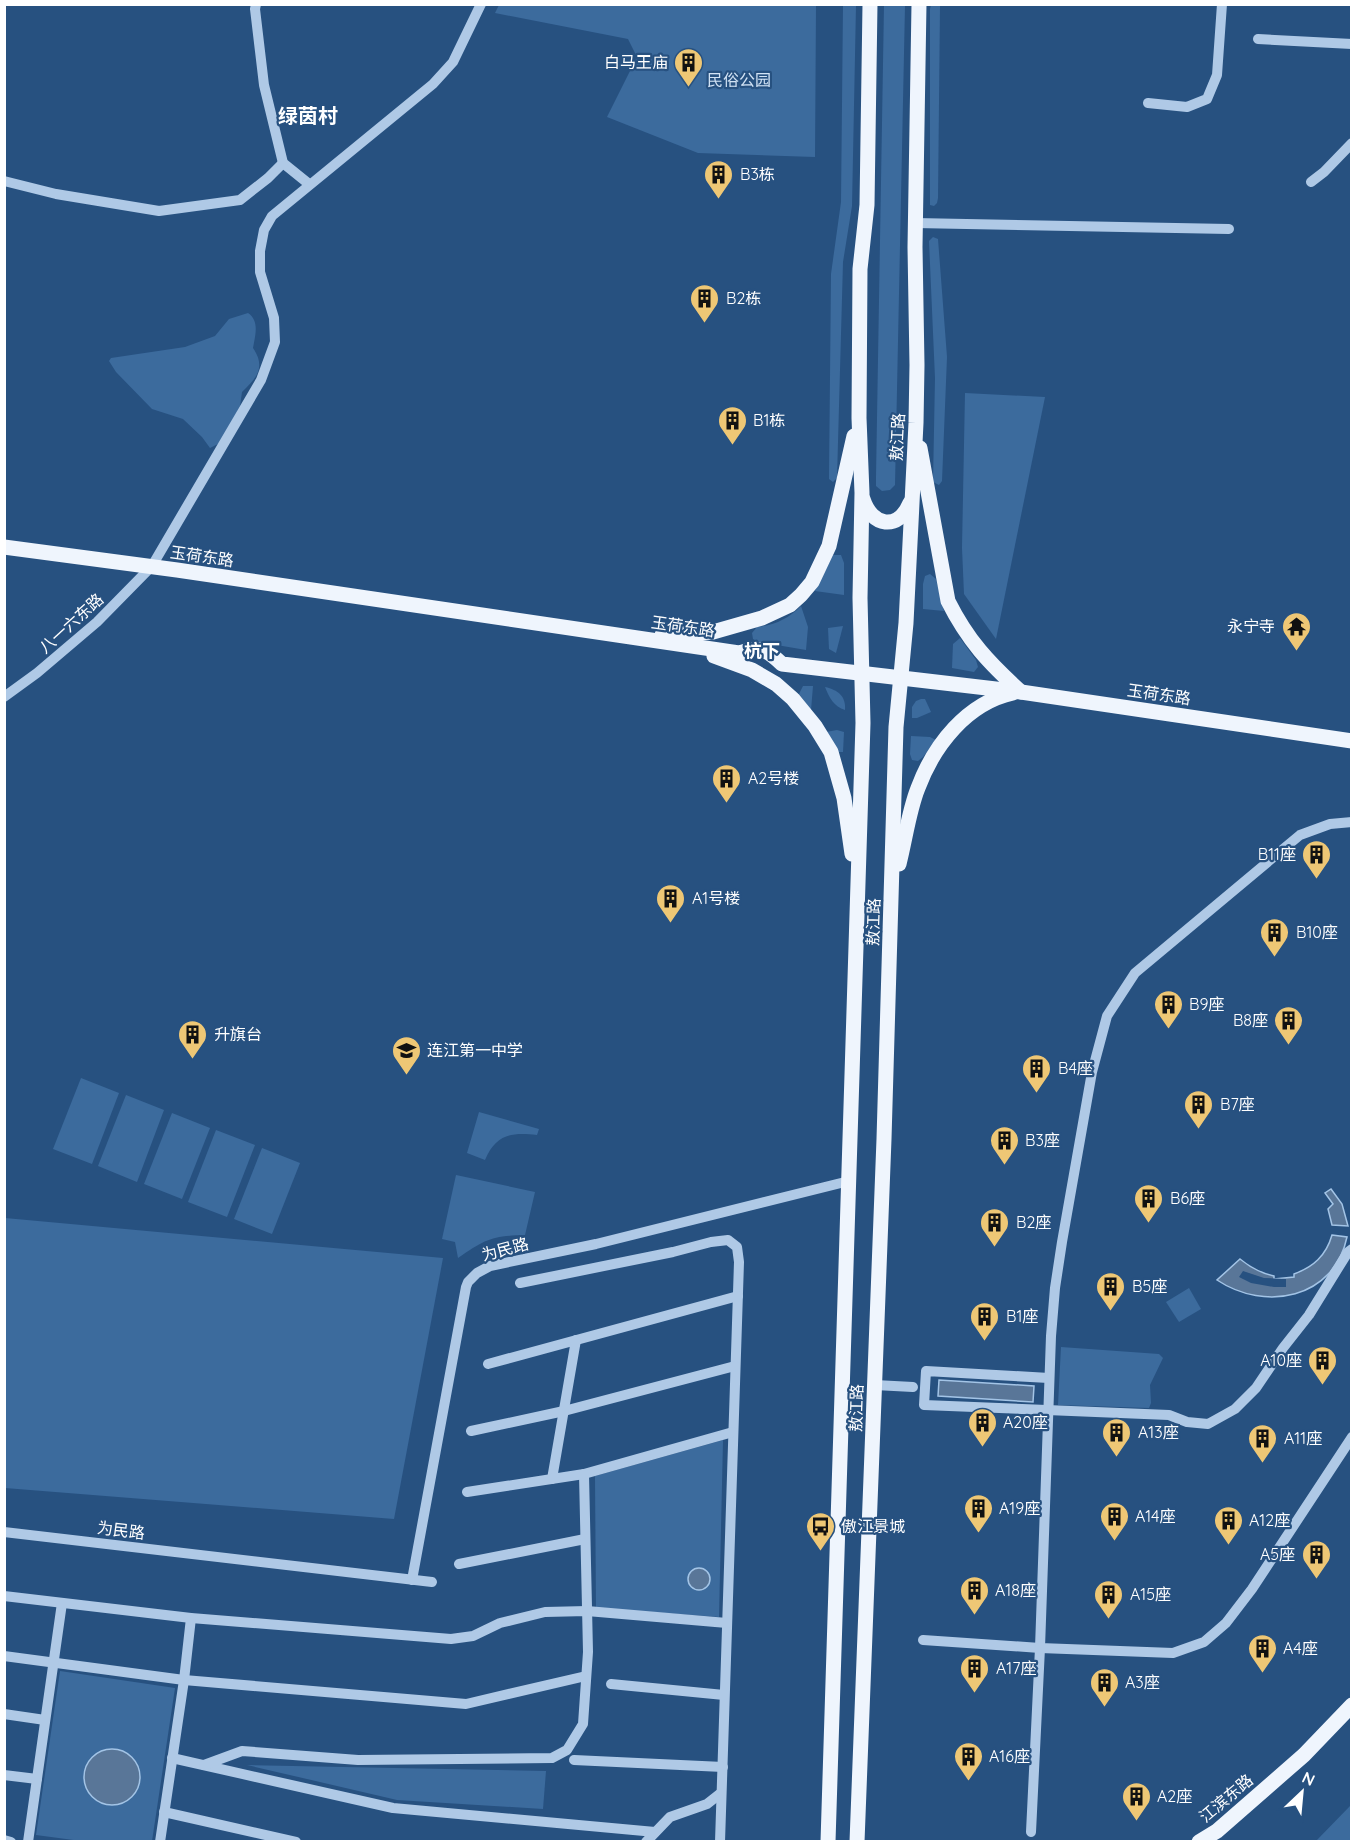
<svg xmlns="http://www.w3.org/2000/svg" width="1356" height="1846" font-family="Quicksand,'Noto Sans SC',sans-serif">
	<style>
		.green { fill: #3c6b9d }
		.water { fill: #597698; stroke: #a3c4e6; stroke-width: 1.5 }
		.pier { fill: #275180 }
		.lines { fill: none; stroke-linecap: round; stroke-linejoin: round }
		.minor { stroke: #afc9e6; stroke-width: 10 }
		.major { stroke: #eff5fd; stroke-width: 15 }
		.labels { text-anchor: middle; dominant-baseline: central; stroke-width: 4.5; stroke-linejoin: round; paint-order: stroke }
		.poi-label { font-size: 16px; fill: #fff; stroke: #275180; text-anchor: start }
		.park-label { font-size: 16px; fill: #d2e3f5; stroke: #275180 }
		.street-label { font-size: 16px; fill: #fff; stroke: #275180 }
		.neighbourhood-label { font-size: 18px; font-weight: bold; fill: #fff; stroke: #275180 }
		.quarter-label { font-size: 20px; font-weight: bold; fill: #fff; stroke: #275180 }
	</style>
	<rect width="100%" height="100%" fill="#275180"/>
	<!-- green -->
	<g class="green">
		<polygon points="499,5 816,5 815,157 698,153 607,117 637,57 628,39 495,13"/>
		<polygon points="843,5 856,5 852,206 843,262 837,478 833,482 829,479 831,274 841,202"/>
		<polygon points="884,5 905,5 895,485 890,490 882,491 876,486 876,478"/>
		<polygon points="940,5 938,198 937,203 934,206 930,205 930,9 931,5"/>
		<polygon points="933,237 938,239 947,357 942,481 939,485 933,482 935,378 929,241"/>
		<path d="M248,313c12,8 7,23 5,35 13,19 4,30 -11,44l-2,14 -20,37 -10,5 -8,-11 -19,-18 -31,-10 -36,-37 -7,-11 2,-3 74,-11 30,-11 14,-17z"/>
		<polygon points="965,393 1045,397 996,639 964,594 962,548"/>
		<polygon points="833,555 841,555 844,563 844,595 815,591"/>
		<polygon points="930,574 936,579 944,611 923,609 923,584 925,576"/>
		<path d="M801,606l7,21 -2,23 -47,-8 -6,-3 -1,-6 5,-6c18,-2 31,-8 44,-21z"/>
		<polygon points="843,626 836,653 829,649 828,628"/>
		<polygon points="960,638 976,660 978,667 974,672 952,668 953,644"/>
		<polygon points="803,686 813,686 811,710 799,694"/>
		<path d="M825,687c13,3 21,9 20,23 -11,-3 -16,-13 -20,-23z"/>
		<polygon points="921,699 925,699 931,712 917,718 912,718 912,707 916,701"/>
		<polygon points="837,730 844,732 843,752 838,752 826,732"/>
		<polygon points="911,736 930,737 936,740 923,757 918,761 912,760 910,754"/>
		<polygon points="81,1078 119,1093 92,1164 53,1149"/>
		<polygon points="126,1095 164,1110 137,1182 98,1166"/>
		<path d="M479,1112l60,17 -2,6c-25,-3 -41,-1 -52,25l-18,-7z"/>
		<polygon points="172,1113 210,1128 182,1199 144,1184"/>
		<polygon points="216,1130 255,1145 227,1217 188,1202"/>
		<polygon points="262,1148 300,1163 272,1234 234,1219"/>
		<path d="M456,1175l79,17 -10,43c-34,1 -39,4 -67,23l-3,-16 -13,-3z"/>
		<polygon points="5,1218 443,1258 394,1519 5,1488"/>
		<polygon points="1189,1288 1201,1309 1179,1322 1166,1302"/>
		<polygon points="1061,1347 1159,1354 1163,1358 1150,1385 1151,1403 1149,1408 1058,1405"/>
		<polygon points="723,1440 719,1617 596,1608 595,1476"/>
		<polygon points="60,1671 175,1688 152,1841 81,1841 36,1835"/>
		<polygon points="247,1765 546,1771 543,1809 397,1800"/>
		<polygon points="1351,1805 1351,1841 1316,1841"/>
	</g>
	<!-- water -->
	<g class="water">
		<polygon points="1331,1189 1342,1204 1348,1226 1332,1225 1328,1209 1333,1204 1325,1193"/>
		<path d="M1332,1235l15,2c-13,62 -82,75 -130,43l23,-21c11,9 20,14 34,17v3l20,-2v-3c19,-7 32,-18 38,-39z"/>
		<polygon points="939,1380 1034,1386 1033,1402 938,1396"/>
		<circle cx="699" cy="1579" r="11"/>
		<circle cx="112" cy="1777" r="28"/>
	</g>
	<!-- pier -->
	<polygon class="pier" points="1243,1271 1264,1278 1286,1279 1286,1287 1274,1287 1251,1283 1239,1277"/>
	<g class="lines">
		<!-- minor -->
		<g class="minor">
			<polyline points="256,4 255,9 264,85 283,163 309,184"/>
			<polyline points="1258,39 1352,44"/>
			<polyline points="1148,103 1187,107 1207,99 1217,75 1222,4"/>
			<polyline points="4,181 56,194 159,211 240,200 268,178 283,163"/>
			<polyline points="1311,182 1324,172 1352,143"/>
			<polyline points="915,223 1229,229"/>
			<polyline points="4,697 37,673 97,622 152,566 261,380 275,342 274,318 260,272 260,251 264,230 272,216 433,84 453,62 481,4"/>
			<polyline points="520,1283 673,1252 711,1242 728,1240 737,1247 739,1262 720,1842"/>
			<polyline points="488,1364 738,1296"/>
			<polyline points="1049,1378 926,1371 924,1405 1169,1415 1187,1422 1208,1424 1235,1409 1256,1388 1283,1348 1309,1315 1348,1252 1352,1249"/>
			<polyline points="875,1385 913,1387"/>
			<polyline points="471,1431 564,1411 735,1366"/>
			<polyline points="552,1479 576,1340"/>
			<polyline points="467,1492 584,1474"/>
			<polyline points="4,1532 432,1582"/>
			<polyline points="459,1564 585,1539"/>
			<polyline points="412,1580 466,1287 468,1282 477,1273 490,1266 596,1244 849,1181"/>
			<polyline points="4,1596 191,1618 451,1639 473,1636 500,1623 545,1612 587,1611 727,1623"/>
			<polyline points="923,1640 1040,1648 1173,1653 1204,1642 1226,1623 1252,1589 1352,1437"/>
			<polyline points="4,1656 184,1680 466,1704 586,1676"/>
			<polyline points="611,1684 724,1695"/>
			<polyline points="4,1714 45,1720"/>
			<polyline points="172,1758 393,1808 655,1832"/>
			<polyline points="574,1760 723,1767"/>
			<polyline points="204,1765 242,1751 358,1760 552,1758 567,1750 583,1724 588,1652 584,1474 733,1432"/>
			<polyline points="4,1775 37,1779"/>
			<polyline points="164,1812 296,1842"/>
			<polyline points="1031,1832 1040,1648 1051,1336 1055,1288 1062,1242 1092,1072 1107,1016 1135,973 1300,835 1330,824 1352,822"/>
			<polyline points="4,1840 11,1842"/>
			<polyline points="28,1842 62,1603"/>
			<polyline points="160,1842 184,1680 191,1618"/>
			<polyline points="646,1842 670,1817 707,1804 721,1793"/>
		</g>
		<!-- major -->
		<g class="major">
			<path d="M920,448l28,153c20,40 41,62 73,91"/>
			<path d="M863,499c9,28 35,32 47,4"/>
			<path d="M4,547l173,23 562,83c21,-7 27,-4 43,11l239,28 331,49"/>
			<polyline points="662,635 713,632 762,618 790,605 801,595 812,582 829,546 854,436"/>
			<polyline points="714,656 752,670 776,684 793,699 815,726 831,752 844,798 852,854"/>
			<path d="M899,864c6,-23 10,-54 19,-76 16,-43 49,-85 95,-95"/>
			<polyline points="828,1842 863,723 860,598 862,493 859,418 860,269 867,205 870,4"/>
			<polyline points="857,1842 884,1139 896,727 906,623 916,423 917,365 915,247 919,4"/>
			<polyline points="1199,1842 1217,1831 1304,1755 1352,1705"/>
		</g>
	</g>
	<!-- icons -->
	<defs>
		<symbol id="building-pin" viewBox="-11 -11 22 30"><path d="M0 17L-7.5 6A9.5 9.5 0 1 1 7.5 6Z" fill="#eec775" stroke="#275180"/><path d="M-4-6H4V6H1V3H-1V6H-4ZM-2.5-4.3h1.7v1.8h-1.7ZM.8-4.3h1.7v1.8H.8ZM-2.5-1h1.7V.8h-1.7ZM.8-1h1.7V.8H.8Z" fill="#111"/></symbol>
		<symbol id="temple-pin" viewBox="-11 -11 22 30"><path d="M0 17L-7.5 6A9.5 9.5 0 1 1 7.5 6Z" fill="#eec775" stroke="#275180"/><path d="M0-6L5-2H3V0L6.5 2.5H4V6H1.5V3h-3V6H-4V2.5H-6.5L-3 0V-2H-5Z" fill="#111"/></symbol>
		<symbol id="school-pin" viewBox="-11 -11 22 30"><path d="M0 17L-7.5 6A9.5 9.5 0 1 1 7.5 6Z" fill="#eec775" stroke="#275180"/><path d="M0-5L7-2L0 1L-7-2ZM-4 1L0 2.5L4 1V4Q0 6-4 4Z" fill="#111"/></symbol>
		<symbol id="bus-pin" viewBox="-11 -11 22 30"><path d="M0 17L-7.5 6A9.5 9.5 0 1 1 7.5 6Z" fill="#eec775" stroke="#275180"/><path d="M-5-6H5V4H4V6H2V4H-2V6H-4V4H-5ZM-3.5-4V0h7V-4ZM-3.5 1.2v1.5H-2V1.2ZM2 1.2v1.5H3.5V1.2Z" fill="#111"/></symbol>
	</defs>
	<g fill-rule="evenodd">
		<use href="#building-pin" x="672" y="46" width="33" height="45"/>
		<use href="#building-pin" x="702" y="158" width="33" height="45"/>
		<use href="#building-pin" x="688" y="282" width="33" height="45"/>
		<use href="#building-pin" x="716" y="404" width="33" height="45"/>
		<use href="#temple-pin" x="1280" y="610" width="33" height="45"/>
		<use href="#building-pin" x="710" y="762" width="33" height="45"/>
		<use href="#building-pin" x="1300" y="838" width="33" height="45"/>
		<use href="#building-pin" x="654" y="882" width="33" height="45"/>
		<use href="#building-pin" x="1258" y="916" width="33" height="45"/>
		<use href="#building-pin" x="1152" y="988" width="33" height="45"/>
		<use href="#building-pin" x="1272" y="1004" width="33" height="45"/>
		<use href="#building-pin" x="176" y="1018" width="33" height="45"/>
		<use href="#school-pin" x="390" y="1034" width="33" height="45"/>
		<use href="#building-pin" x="1020" y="1052" width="33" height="45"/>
		<use href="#building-pin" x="1182" y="1088" width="33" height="45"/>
		<use href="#building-pin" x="988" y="1124" width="33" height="45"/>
		<use href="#building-pin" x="1132" y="1182" width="33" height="45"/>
		<use href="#building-pin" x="978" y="1206" width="33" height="45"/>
		<use href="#building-pin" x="1094" y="1270" width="33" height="45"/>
		<use href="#building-pin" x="968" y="1300" width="33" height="45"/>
		<use href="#building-pin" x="1306" y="1344" width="33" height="45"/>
		<use href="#building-pin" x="966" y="1406" width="33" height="45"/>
		<use href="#building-pin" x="1100" y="1416" width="33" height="45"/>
		<use href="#building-pin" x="1246" y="1422" width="33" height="45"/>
		<use href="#building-pin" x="962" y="1492" width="33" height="45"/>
		<use href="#building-pin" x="1098" y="1500" width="33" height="45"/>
		<use href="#building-pin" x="1212" y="1504" width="33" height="45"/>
		<use href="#bus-pin" x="804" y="1510" width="33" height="45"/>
		<use href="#building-pin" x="1300" y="1538" width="33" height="45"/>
		<use href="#building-pin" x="958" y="1574" width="33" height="45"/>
		<use href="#building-pin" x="1092" y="1578" width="33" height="45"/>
		<use href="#building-pin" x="1246" y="1632" width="33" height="45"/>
		<use href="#building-pin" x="958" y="1652" width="33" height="45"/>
		<use href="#building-pin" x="1088" y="1666" width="33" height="45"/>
		<use href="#building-pin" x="952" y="1740" width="33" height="45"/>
		<use href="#building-pin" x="1120" y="1780" width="33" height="45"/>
	</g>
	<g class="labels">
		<!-- poi labels -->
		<g class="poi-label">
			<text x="668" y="62" text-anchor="end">白马王庙</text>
			<text x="740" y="174">B3栋</text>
			<text x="726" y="298">B2栋</text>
			<text x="753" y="420">B1栋</text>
			<text x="1275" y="626" text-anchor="end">永宁寺</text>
			<text x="748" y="778">A2号楼</text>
			<text x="1296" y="854" text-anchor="end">B11座</text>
			<text x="692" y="898">A1号楼</text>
			<text x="1296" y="932">B10座</text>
			<text x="1189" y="1004">B9座</text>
			<text x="1268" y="1020" text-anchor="end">B8座</text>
			<text x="214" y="1034">升旗台</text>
			<text x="427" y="1050">连江第一中学</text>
			<text x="1058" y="1068">B4座</text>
			<text x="1220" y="1104">B7座</text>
			<text x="1025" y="1140">B3座</text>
			<text x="1170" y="1198">B6座</text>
			<text x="1016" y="1222">B2座</text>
			<text x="1132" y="1286">B5座</text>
			<text x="1006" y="1316">B1座</text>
			<text x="1302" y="1360" text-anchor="end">A10座</text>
			<text x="1003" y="1422">A20座</text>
			<text x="1138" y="1432">A13座</text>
			<text x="1284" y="1438">A11座</text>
			<text x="999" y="1508">A19座</text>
			<text x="1135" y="1516">A14座</text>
			<text x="1249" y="1520">A12座</text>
			<text x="841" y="1526">傲江景城</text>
			<text x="1295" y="1554" text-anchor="end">A5座</text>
			<text x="995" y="1590">A18座</text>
			<text x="1130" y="1594">A15座</text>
			<text x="1283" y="1648">A4座</text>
			<text x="996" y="1668">A17座</text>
			<text x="1125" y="1682">A3座</text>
			<text x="989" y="1756">A16座</text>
			<text x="1157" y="1796">A2座</text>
		</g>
		<!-- park labels -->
		<g class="park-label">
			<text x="739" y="80">民俗公园</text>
		</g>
		<!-- street labels -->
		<g class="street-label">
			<text transform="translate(897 437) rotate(-87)">敖江路</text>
			<text transform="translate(202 556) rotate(8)">玉荷东路</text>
			<text transform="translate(71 623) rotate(-42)">八一六东路</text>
			<text transform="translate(683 626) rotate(8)">玉荷东路</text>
			<text transform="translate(1159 694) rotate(8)">玉荷东路</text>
			<text transform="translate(873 922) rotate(-88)">敖江路</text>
			<text transform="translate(505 1249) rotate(-15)">为民路</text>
			<text transform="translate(856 1408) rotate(-88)">敖江路</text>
			<text transform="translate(121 1530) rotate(7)">为民路</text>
			<text transform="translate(1226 1798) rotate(-40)">江滨东路</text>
		</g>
		<!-- neighbourhood labels -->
		<g class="neighbourhood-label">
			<text x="762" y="650">杭下</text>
		</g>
		<!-- quarter labels -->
		<g class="quarter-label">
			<text x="308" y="115">绿茵村</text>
		</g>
	</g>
	<!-- border -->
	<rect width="1356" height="1846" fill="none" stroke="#ffffff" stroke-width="12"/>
	<!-- north arrow -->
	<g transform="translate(1302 1792) rotate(26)" stroke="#275180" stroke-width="4.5" paint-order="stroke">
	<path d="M0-4.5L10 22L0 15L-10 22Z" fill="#ffffff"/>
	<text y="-9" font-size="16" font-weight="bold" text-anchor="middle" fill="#ffffff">N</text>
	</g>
</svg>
